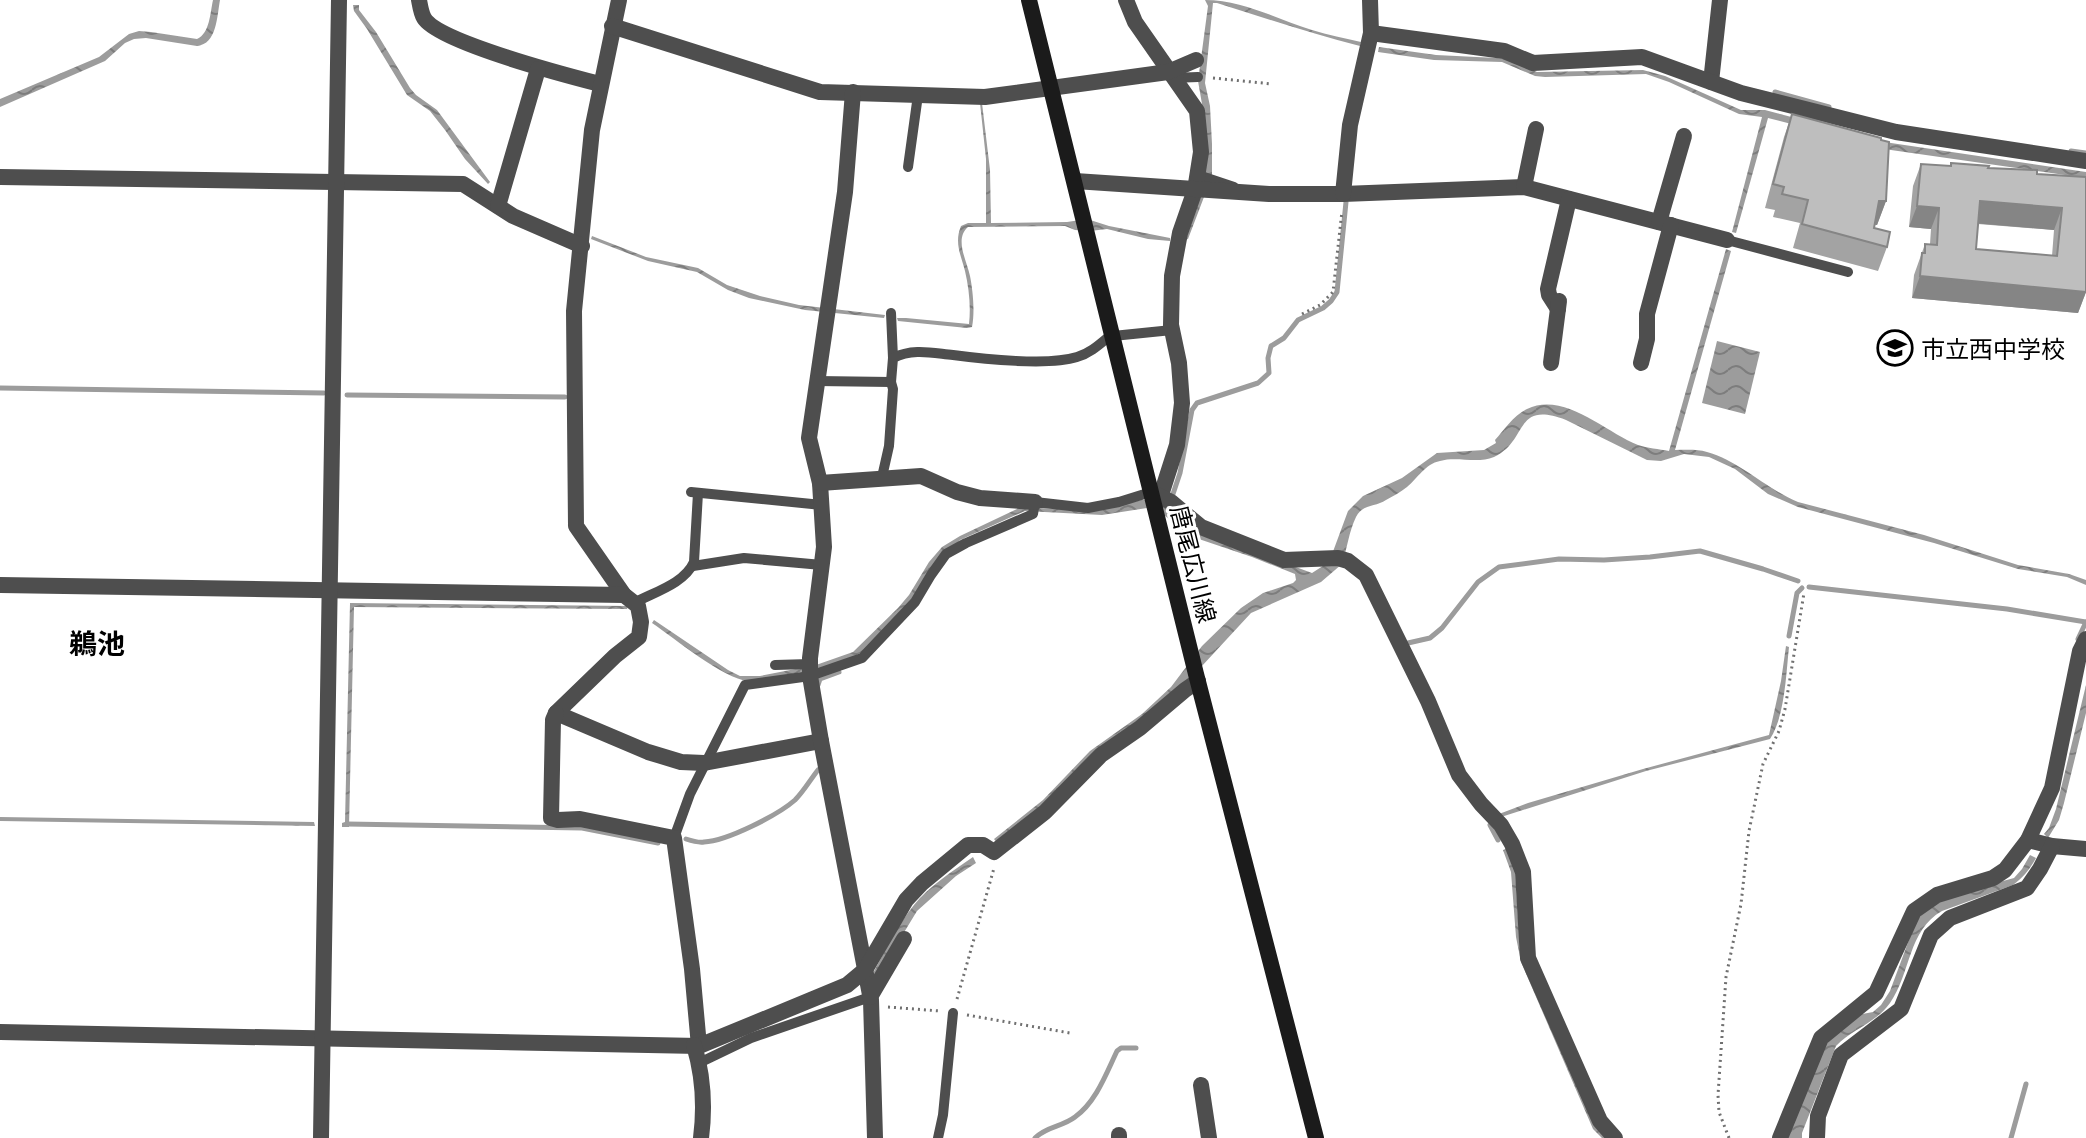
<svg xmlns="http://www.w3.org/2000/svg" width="2086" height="1138" font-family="'Golos Text','Noto Sans JP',sans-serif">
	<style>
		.water { fill: url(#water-waves) }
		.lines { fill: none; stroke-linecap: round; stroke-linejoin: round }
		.stream { stroke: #9c9c9c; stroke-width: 5 }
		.path { stroke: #707070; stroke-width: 3; stroke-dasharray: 2 4; stroke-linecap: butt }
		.service { stroke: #4e4e4e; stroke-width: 10 }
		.minor { stroke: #4e4e4e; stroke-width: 16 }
		.secondary { stroke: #1b1b1b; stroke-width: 16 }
		.wall { fill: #a3a3a3; fill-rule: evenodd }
		.shaded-wall { fill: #858585 }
		.building { fill: #bebebe; stroke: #858585; stroke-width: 2; fill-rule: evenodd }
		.labels { text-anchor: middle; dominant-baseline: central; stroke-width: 6; stroke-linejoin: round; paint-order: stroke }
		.poi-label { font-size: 24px; fill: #000; stroke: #fff; text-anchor: start }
		.street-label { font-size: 24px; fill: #000; stroke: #fff }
		.quarter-label { font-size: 28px; font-weight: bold; fill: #000; stroke: #fff }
	</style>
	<defs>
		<pattern id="water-waves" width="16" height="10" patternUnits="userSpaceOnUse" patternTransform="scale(2)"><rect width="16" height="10" fill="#9c9c9c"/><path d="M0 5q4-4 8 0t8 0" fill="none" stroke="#7d7d7d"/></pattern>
	</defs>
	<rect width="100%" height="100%" fill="#fff"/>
	<!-- water -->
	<g class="water">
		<path d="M213,0h7c-3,16 -3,44 -23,46l-51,-8 -12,1 -9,4 -20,18 -105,46v-8l99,-42 30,-23 10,-3 12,1 46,7c13,-6 13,-26 16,-39z"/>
		<path d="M1205,0c38,0 71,19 107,30 16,5 33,8 49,12l-1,4c-48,-12 -95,-28 -143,-43h-4l-8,80 5,23 2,38v32l-24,63 -4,1 18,-136 -4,-23 10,-75z"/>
		<polygon points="353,5 359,5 359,10 376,32 410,88 416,95 437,110 490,182 488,184 465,159 445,130 430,111 407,95 367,29 354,11"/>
		<polygon points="1379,47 1436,55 1497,58 1507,59 1537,72 1643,70 1665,76 1741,110 1765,110 1891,143 2086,172 2086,178 1891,150 1768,118 1736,233 1732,232 1762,117 1739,114 1669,82 1646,74 1545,77 1535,76 1502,62 1434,60 1378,52"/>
		<path d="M980,103h2l8,67 1,53 76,-1 20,-3 22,7 61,12v3l-22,-2 -41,-10 -17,2 -15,-1 -10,-4 -97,1c-14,12 -1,34 2,49 3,15 5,36 2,51l-5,1 -69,-7 -1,-3h9l63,6c2,-17 0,-36 -4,-53 -4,-16 -11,-28 -4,-45l7,-3h18v-64z"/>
		<polygon points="592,236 646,257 698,268 727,285 760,296 799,305 885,315 884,318 805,310 749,298 728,290 697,272 648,261 591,239"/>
		<path d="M1726,249l5,2 -56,199c11,0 22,-1 32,2 33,9 59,37 91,50l126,33 94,30 51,9 17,6v5l-19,-8 -49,-8 -84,-26 -136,-36 -30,-13 -33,-25 -26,-12 -25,-3 -23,7 -14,-1 -81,-40c-53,-20 -37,21 -72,37 -17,7 -37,-1 -54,4 -15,3 -22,17 -33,26 -6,5 -14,9 -21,13 -10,7 -24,4 -30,17 -7,14 -9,32 -14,47l-21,18 -70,31 -62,67 -141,122 -51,41 -3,-4 49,-39 47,-49 52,-37 29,-27 31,-41 39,-38 22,-15 30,-10 3,-3 -1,-6 -43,-17 -62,-21 -31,-25 -12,-3 -45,7 -77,-4 -65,29 -47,58 -50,53c-23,18 -85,25 -115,30 -24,-2 -74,-43 -96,-58l2,-3 74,50 12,6h20l56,-11 37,-13 45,-44 11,-13 20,-33 13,-15 18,-11 61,-29 76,4 44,-11h9l25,12 15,16 122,45 14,-9 5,-7 17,-46 15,-15 39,-18 35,-25 47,-3 12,-7 -1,-3c9,-10 19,-25 32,-31 37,-18 78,23 111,36 9,3 21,4 31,6z"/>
		<polygon points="1717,341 1760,352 1745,414 1702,403"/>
		<polygon points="350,603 628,606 627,609 354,607 349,827 342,827 342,823 345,822"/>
		<path d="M1786,646l3,1c-3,27 -4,69 -19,92l-124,32 -145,46 -2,-3 29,-11 115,-34 126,-34 12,-54z"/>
		<polygon points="2086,685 2086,713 2064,803 2059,820 2048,838 2044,834 2049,828 2056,809"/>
		<polygon points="0,817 314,822 315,826 0,821"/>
		<polygon points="1506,849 1515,868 1518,918 1607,1138 1602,1138 1593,1129 1521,962 1516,937 1511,872 1503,850"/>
		<path d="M2030,855l6,3c-6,11 -12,19 -23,27l-71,26c-34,19 -31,62 -52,92 -14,20 -38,26 -54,43l-34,87v5h-14l35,-91 34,-32 16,-3 8,-7 9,-14 26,-70 12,-14 28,-13 58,-16 8,-9z"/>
		<path d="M973,857l3,6 -20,13 -39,35 -40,66 -5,-2c13,-24 25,-49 42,-70 15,-19 39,-34 59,-48z"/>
	</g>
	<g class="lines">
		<!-- stream -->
		<g class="stream">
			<polyline points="1775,92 1829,107"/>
			<polyline points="2071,151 2086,153"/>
			<polyline points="0,388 324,393"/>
			<polyline points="347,395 565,397"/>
			<polyline points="1173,494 1180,473 1192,410 1197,403 1258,383 1269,373 1268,358 1271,346 1284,338 1298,320 1323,308 1331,301 1337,292 1346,202"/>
			<polyline points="1809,587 2007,609 2086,622"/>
			<polyline points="1789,636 1797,593 1802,588"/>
			<polyline points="2078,639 2086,622"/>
			<polyline points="1408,643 1430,638 1442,628 1478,582 1499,567 1559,559 1604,560 1650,557 1700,551 1763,569 1798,581"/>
			<polyline points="818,685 820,679 839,672"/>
			<polyline points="347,824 582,828 658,843"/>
			<polyline points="1490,825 1498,840"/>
			<path d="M686,839c6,2 12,4 18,3 23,-1 74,-27 91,-42 9,-9 15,-20 23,-30"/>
			<path d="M1035,1138c12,-12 27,-11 40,-21 21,-15 31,-43 42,-66l4,-3h15"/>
			<polyline points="2011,1138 2026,1084"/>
		</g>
		<!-- path -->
		<g class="path">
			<polyline points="1213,78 1272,84"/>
			<polyline points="1302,314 1320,305 1333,292 1342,211"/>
			<polyline points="957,999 994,868"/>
			<polyline points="888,1007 940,1011"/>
			<polyline points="967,1015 1070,1033"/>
			<polyline points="1729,1138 1719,1112 1718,1095 1726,977 1741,904 1749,831 1763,764 1779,731 1785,709 1804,593"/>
		</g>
		<!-- service -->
		<g class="service">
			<polyline points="1172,78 1198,77"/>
			<polyline points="908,167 918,95"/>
			<polyline points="1198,175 1234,187"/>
			<polyline points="1727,240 1848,272"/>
			<polyline points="891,313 893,358"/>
			<polyline points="1113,336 1172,330"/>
			<path d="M817,381l74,1 2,-24c20,-10 39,-5 60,-3 30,4 96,11 124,2 14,-4 24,-14 35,-23"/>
			<polyline points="882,477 889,446 893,389 891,382"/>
			<polyline points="691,492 822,505"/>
			<polyline points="693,566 744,558 822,565"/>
			<path d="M634,603c20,-11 50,-19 60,-41l4,-69"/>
			<polyline points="775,665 810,664"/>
			<polyline points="674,838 690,794 745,685 810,676 862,658 915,602 931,575 946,554 966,543 1033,514 1035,502 1088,508 1119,502 1151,492"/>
			<polyline points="699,1063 751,1038 870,997"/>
			<polyline points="938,1138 943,1115 953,1013"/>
		</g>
		<!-- minor -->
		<g class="minor">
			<path d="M419,0c1,5 2,13 5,18 14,24 145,58 176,66"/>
			<polyline points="619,0 592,130 574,311 576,526 624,595 638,606 641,622 639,637 615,656 556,713 648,752 681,762 704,763 821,741"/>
			<polyline points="1126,0 1135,22 1197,111 1201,152 1195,190 1180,233 1172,276 1171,325 1179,363 1182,403 1177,445 1160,498"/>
			<polyline points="1370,0 1371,33"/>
			<polyline points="612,26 820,92 985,97 1168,72 1196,60"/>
			<polyline points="1711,82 1720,0"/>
			<polyline points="853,92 845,192 809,438 820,483 824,547 810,658 810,676 821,741 871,1000 875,1138"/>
			<polyline points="0,177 463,184 513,216 582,246"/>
			<polyline points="1075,181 1269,194 1343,194 1524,187 1727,240"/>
			<polyline points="1524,187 1536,129"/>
			<polyline points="1343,194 1350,125 1371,33 1504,51 1533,63 1642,57 1741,93 1896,132 2086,161"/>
			<polyline points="498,206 538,69"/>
			<polyline points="1659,222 1684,136"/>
			<polyline points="1558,309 1549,295 1548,289 1569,199"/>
			<polyline points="1551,363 1559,301"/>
			<polyline points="1641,363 1647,339 1647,314 1671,225"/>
			<polyline points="820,483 921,476 957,492 980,498 1035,502"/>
			<polyline points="1151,492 1171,502 1201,527 1284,560 1338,558 1348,561 1366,575 1428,701 1459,775 1481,804 1501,825 1512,844 1523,872 1528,958 1600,1121 1615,1138"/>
			<polyline points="0,585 624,595"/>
			<polyline points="556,713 553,720 551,818 558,820 580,819 674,838 692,969 699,1046"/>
			<polyline points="2028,840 2052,846 2086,849"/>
			<polyline points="870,997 904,939"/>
			<polyline points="0,1032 699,1046 847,985 865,970 906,900 922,883 968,845 983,845 994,852 1045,812 1101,755 1140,728 1185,690 1198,681"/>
			<path d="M694,1045c9,30 11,62 7,93"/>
			<polyline points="1201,1085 1209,1138"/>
			<polyline points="1119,1135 1119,1138"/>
			<polyline points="321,1138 339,0"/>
			<polyline points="1780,1138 1821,1038 1876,993 1914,911 1937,895 1993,878 2005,870 2028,840 2052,788 2080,651 2086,639"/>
			<polyline points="1817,1138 1818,1116 1841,1055 1901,1009 1931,935 1950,918 2027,888 2040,869 2052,846"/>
		</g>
		<!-- secondary -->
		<polyline class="secondary" points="1029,0 1196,674 1316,1138"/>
	</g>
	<!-- wall -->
	<g class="wall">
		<polygon points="1792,114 1886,201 1877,225 1875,225 1874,228 1887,247 1878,271 1793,248 1800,223 1773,217 1775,210 1765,208 1784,137"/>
		<path d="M1951,163l86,11 49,3v115l-8,21 -166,-15 2,-23 11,-31h5l1,-15 -22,-2 4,-41 8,-22 29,2zM1978,224l76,6 -2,26 -76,-7z"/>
	</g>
	<!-- shaded-wall -->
	<g class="shaded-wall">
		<polygon points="1879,201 1886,201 1877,225 1871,224"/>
		<polygon points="1980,201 2062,208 2054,230 1972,223"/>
		<polygon points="1917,206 1939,208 1931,229 1909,227"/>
		<polygon points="1920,276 2086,292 2078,313 1912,298"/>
	</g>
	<!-- building -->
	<g class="building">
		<polygon points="1792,114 1881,138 1881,140 1889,142 1886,201 1879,201 1874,228 1890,232 1887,247 1802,224 1808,200 1782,194 1784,187 1773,184"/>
		<path d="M1951,163l38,3 -1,2 49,2v4l49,3v115l-166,-16 2,-23h3v-9l12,1 2,-37 -22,-2 4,-42 30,2zM1980,201l82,7 -5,48 -81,-7z"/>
	</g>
	<!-- icons -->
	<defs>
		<symbol id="school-ring" viewBox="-11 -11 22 22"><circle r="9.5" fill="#fff" stroke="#000" stroke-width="1.5"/><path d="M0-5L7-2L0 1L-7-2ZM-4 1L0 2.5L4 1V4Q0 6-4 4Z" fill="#000"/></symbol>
	</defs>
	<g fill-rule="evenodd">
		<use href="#school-ring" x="1875" y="328" width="40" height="40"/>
	</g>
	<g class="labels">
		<!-- poi labels -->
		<g class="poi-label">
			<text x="1921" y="348">市立西中学校</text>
		</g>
		<!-- street labels -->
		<g class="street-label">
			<text transform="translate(1194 564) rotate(76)">唐尾広川線</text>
		</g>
		<!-- quarter labels -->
		<g class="quarter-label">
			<text x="97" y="643">鵜池</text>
		</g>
	</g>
</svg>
